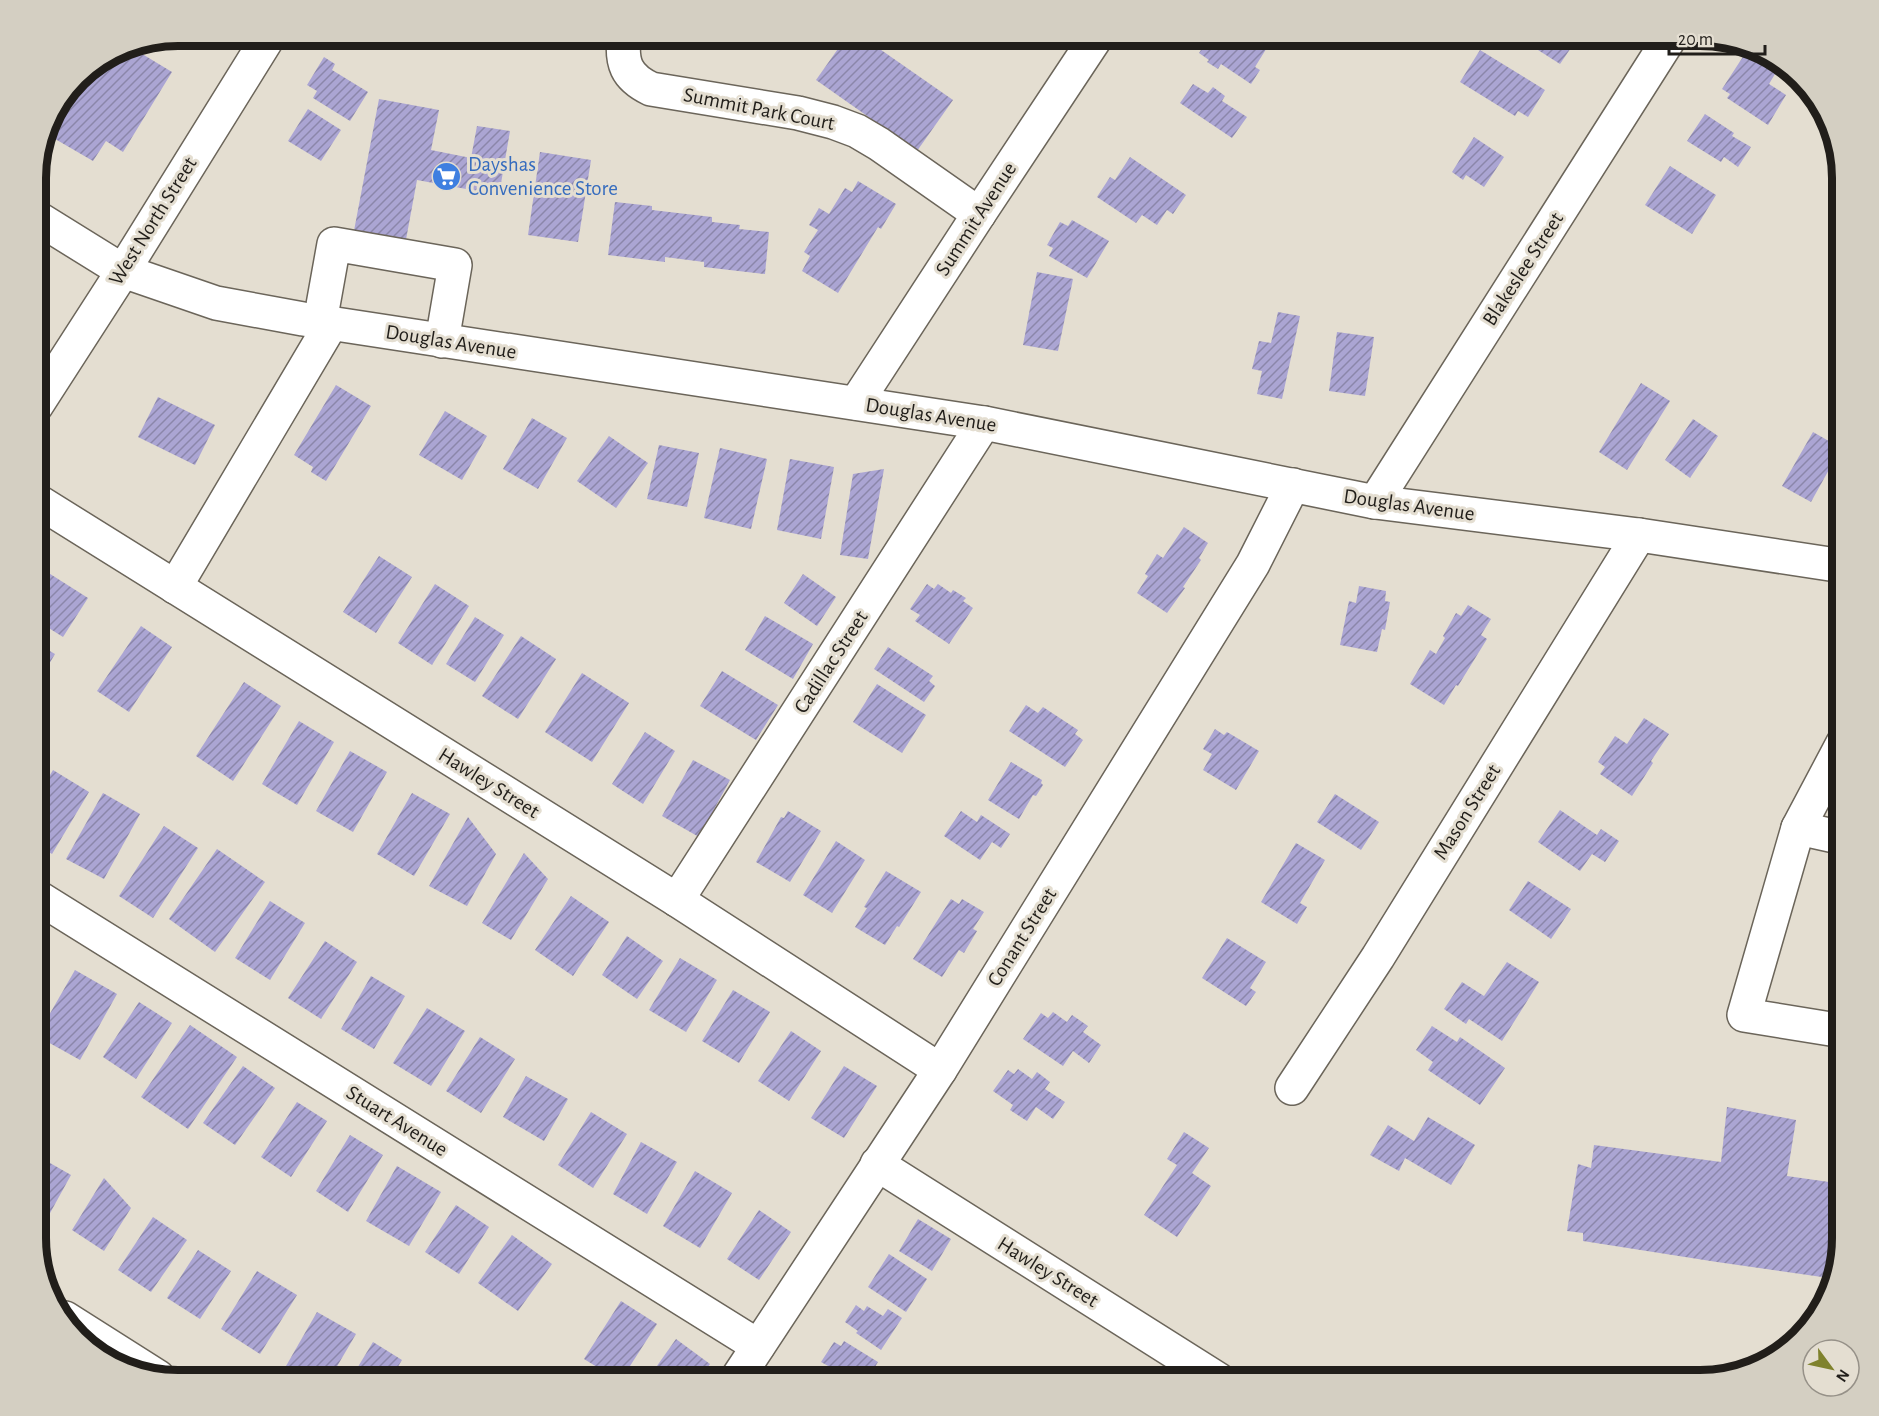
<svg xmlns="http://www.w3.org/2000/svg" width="1879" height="1416" font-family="'Alegreya Sans',sans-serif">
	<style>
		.building { fill: url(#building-hatch) }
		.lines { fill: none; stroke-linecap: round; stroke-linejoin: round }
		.minor-casing { stroke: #6b655a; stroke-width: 36 }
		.major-casing { stroke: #6b655a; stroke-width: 36 }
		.minor { stroke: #fff; stroke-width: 33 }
		.major { stroke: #fff; stroke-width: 33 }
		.labels { text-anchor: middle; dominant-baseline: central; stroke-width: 6; stroke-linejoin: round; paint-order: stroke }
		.street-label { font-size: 21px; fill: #211e1a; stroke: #e4ded1 }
		.shop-label { font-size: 21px; fill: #366cbe; stroke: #e4ded1; text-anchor: start }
		.rim { fill: none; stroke: #211e1a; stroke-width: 8 }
	</style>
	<defs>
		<pattern id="building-hatch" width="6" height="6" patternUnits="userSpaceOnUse" patternTransform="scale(1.5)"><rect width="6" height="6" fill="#aba5d3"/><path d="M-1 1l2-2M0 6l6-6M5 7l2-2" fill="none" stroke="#8b86aa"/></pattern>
	</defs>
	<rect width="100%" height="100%" fill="#e4ded1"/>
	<!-- building -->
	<g class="building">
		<polygon points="391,36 433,36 425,49 413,42 409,47"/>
		<polygon points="847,36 861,36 953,100 917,151 816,80"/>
		<polygon points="1210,36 1253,36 1268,46 1255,67 1260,70 1251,84 1221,64 1218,69 1207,62 1209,60 1199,53"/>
		<polygon points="1531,36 1579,36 1560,64 1527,43"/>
		<polygon points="129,46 172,72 123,152 106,141 93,161 50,136 92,67 124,47"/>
		<polygon points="1748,49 1778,69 1769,84 1786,95 1768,125 1727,98 1730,94 1722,89"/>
		<polygon points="1480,50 1545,90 1528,117 1518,111 1515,116 1460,82"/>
		<polygon points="324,57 335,64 332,70 368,92 350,121 313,98 317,91 307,85"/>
		<polygon points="1193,84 1208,93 1213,87 1225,96 1222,101 1247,117 1232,138 1180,103"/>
		<polygon points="379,99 439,110 431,150 471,158 477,126 510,131 499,195 417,180 405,245 353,236"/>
		<polygon points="308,109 341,130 321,161 288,141"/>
		<polygon points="1705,114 1734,133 1732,136 1751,147 1738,167 1724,157 1721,162 1687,141"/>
		<polygon points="1474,137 1504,157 1484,187 1466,175 1463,180 1452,172"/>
		<polygon points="540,152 591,160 578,242 528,235"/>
		<polygon points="1130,157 1186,195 1173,214 1167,210 1157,225 1142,215 1136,223 1097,197 1110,177 1115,180"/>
		<polygon points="1670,166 1716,195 1692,234 1645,205"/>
		<polygon points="858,181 896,204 881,229 878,227 838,293 802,271 810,256 804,252 818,230 809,225 819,208 829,214 845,188 852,192"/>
		<polygon points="615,202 652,206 652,210 712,217 712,222 740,225 739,229 769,232 765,274 704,267 704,262 665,257 665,262 608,255"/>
		<polygon points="1072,220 1109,241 1087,278 1049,256 1053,248 1047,245 1060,222 1068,226"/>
		<polygon points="1037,272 1073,279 1058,351 1023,345"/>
		<polygon points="1278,312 1300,316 1282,399 1257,394 1262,371 1252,369 1259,341 1271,343"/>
		<polygon points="1337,332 1374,337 1365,396 1329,391"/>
		<polygon points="1641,383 1670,401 1627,470 1599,452"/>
		<polygon points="336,385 371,406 326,481 311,472 313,467 294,455"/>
		<polygon points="158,397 215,425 195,465 138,437"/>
		<polygon points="445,411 487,436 462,480 419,455"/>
		<polygon points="532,418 567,438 538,489 503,469"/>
		<polygon points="1693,419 1718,436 1690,478 1665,460"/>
		<polygon points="1813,432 1841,448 1811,502 1782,486"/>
		<polygon points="609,436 648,463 616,508 577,481"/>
		<polygon points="659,445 699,453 687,507 647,499"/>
		<polygon points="720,448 767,459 751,529 704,518"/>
		<polygon points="790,459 834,467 821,539 777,530"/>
		<polygon points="884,469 868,559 840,555 853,474"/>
		<polygon points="1184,527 1208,543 1199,558 1201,560 1183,587 1185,588 1167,613 1137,593 1148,576 1145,574 1157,554 1163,558"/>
		<polygon points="379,556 412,577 376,633 343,612"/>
		<polygon points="36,565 88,598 63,637 36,620"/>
		<polygon points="803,574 836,597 817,626 784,603"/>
		<polygon points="435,584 469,606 432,665 398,643"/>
		<polygon points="927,584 934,589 938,584 951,593 953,590 966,598 963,601 973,608 949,644 915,621 920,615 910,609"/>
		<polygon points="1359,586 1386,591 1385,601 1390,602 1385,630 1382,629 1377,652 1340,645 1349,601 1356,603"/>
		<polygon points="1468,605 1491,619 1481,635 1487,639 1458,686 1456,685 1444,705 1410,684 1430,650 1436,654 1445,638 1443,636 1456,613 1461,616"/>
		<polygon points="765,616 813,644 793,679 745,650"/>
		<polygon points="475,617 504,635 475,682 446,664"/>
		<polygon points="141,626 172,647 129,712 97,691"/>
		<polygon points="521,636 556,659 518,719 482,696"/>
		<polygon points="36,643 55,654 36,686"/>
		<polygon points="888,647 933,676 929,681 935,686 924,702 874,669"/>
		<polygon points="722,671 778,705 756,740 700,706"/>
		<polygon points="582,673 629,703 592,762 545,732"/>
		<polygon points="244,682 281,706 233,781 196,756"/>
		<polygon points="877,684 926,715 902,753 853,722"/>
		<polygon points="1026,705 1038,713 1043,707 1078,730 1075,734 1083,740 1065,767 1009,731"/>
		<polygon points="1644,718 1669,734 1651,761 1653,763 1632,796 1600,774 1605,767 1598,762 1615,736 1627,744"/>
		<polygon points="299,721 334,742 297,805 262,784"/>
		<polygon points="1215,729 1224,735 1227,732 1259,751 1236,790 1203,770 1212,754 1203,749"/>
		<polygon points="645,732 675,751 643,804 612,784"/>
		<polygon points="350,751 387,772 353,832 316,811"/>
		<polygon points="693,760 730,780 699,837 662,816"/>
		<polygon points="1011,762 1042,780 1041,783 1043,785 1036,796 1033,795 1019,819 988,800"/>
		<polygon points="53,770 89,792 52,854 36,844 36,799"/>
		<polygon points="103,793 140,814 104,879 66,859"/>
		<polygon points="412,793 450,814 414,876 377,854"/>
		<polygon points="1335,794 1379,822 1361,850 1317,822"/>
		<polygon points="1560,810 1597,835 1601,829 1619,841 1605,862 1592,854 1580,871 1538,842"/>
		<polygon points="788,811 821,831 790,882 756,862 781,817 784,818"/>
		<polygon points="961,811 977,822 981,815 1010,834 1001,848 992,842 980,860 944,836"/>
		<polygon points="468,817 496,854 467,906 429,886"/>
		<polygon points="164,826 198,848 153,918 119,896"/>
		<polygon points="836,841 865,860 832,913 803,895"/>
		<polygon points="1296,843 1325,860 1300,903 1307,907 1297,924 1261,902"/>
		<polygon points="217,849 265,882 215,952 169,919"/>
		<polygon points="524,853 548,879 511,940 482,923"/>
		<polygon points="886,871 921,892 899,927 897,926 885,945 855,927 867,908 864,907"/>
		<polygon points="1528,881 1571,909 1551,939 1509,910"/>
		<polygon points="571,896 609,922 573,976 535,950"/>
		<polygon points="951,899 959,904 962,899 984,912 973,929 977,931 964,953 959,950 942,977 913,959"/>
		<polygon points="270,901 305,923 270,980 235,958"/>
		<polygon points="627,936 663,961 637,999 602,975"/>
		<polygon points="1227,938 1266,962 1250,988 1256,992 1246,1006 1202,978"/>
		<polygon points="325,941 357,962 321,1019 288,998"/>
		<polygon points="680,958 717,980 686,1032 649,1010"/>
		<polygon points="1507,962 1539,982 1502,1041 1469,1019 1466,1024 1444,1009 1462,982 1484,996"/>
		<polygon points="75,970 117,994 80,1060 37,1036"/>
		<polygon points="371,976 405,996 374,1049 341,1029"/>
		<polygon points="733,990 770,1012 739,1063 702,1041"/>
		<polygon points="139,1002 172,1023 136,1079 103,1057"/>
		<polygon points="427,1008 465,1031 431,1086 393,1063"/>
		<polygon points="1053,1012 1067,1022 1072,1015 1088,1026 1083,1032 1101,1045 1089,1063 1073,1051 1063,1066 1023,1039 1041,1013 1048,1018"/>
		<polygon points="190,1025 237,1057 188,1129 141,1097"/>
		<polygon points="1432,1026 1457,1042 1460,1037 1505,1068 1480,1105 1428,1070 1433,1062 1416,1050"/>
		<polygon points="791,1031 821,1051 789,1101 758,1081"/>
		<polygon points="480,1037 515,1059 481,1113 446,1091"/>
		<polygon points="243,1066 275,1088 235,1145 203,1123"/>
		<polygon points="844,1066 877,1086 844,1138 811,1118"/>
		<polygon points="1018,1069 1032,1079 1037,1072 1050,1082 1045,1089 1065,1102 1053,1119 1036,1107 1027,1121 1010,1110 1013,1105 993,1091 1008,1070 1014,1074"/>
		<polygon points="526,1076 568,1099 544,1141 503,1117"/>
		<polygon points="297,1102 327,1121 291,1177 261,1157"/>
		<polygon points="1727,1107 1796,1120 1787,1176 1843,1184 1843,1238 1836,1279 1717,1262 1583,1241 1583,1233 1567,1231 1578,1164 1591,1168 1594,1145 1721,1162"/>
		<polygon points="591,1112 627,1134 593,1188 558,1165"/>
		<polygon points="1428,1117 1475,1145 1451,1185 1405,1158 1399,1171 1370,1155 1388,1125 1414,1141"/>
		<polygon points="1184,1132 1209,1148 1192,1173 1211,1186 1177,1237 1144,1215 1177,1165 1167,1159"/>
		<polygon points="350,1135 383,1155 348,1212 316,1191"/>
		<polygon points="641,1142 677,1162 647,1214 613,1194"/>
		<polygon points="36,1155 71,1175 44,1224 36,1220"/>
		<polygon points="397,1166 441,1192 409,1246 366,1221"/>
		<polygon points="695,1171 732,1193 700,1248 663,1226"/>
		<polygon points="104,1178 131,1208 104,1251 72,1230"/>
		<polygon points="456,1205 489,1227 459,1274 425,1252"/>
		<polygon points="759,1210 791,1232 759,1280 727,1259"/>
		<polygon points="153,1217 187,1240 151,1292 118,1270"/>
		<polygon points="918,1219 951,1239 932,1271 899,1251"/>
		<polygon points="512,1235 552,1264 518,1311 478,1283"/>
		<polygon points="198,1250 231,1271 200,1319 167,1298"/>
		<polygon points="889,1254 927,1279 906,1312 868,1287"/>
		<polygon points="257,1271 297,1295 260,1354 221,1329"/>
		<polygon points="621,1301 657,1324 621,1380 618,1380 584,1359"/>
		<polygon points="856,1305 864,1311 867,1306 883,1316 888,1309 902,1318 881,1350 856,1333 858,1331 845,1322"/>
		<polygon points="317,1312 356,1334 329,1380 293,1380 282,1373"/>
		<polygon points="676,1339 710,1364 699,1380 647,1380"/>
		<polygon points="844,1341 878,1362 867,1380 821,1380 830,1367 821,1362 834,1342 841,1346"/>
		<polygon points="373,1342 402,1360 390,1380 350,1380"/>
	</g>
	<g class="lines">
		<defs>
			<g id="minor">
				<path d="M624,36c-3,27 2,41 27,53l147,24 35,9 24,9 22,13 100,70"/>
				<polyline points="320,322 334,244 455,265 442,341"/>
				<polyline points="856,403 979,214 1097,36"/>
				<polyline points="36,406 123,271 269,36"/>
				<polyline points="36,500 677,900 940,1070"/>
				<polyline points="1375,502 1671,36"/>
				<polyline points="175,587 331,324"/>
				<polyline points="1843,743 1798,828 1843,838"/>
				<polyline points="1798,828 1744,1015 1843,1031"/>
				<polyline points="36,896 758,1346"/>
				<polyline points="677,900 984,423"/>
				<polyline points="1292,1088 1378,957 1639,535"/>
				<polyline points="877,1164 1219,1380"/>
				<polyline points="65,1318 158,1377"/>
				<polyline points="736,1380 940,1070 1253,564 1293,485"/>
			</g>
			<polyline id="major" points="36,217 123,271 216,303 303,319 984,423 1375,502 1639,535 1843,566"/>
		</defs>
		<!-- minor casing -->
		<use href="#minor" class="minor-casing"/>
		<!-- major casing -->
		<use href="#major" class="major-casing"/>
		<!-- minor -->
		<use href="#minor" class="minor"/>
		<!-- major -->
		<use href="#major" class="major"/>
	</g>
	<!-- icons -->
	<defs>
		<symbol id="supermarket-disc" viewBox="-11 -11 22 22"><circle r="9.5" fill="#3f7fe0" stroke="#e4ded1"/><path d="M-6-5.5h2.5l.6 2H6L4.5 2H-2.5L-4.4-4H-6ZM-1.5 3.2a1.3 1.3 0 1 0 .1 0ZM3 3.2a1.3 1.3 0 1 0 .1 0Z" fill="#fff"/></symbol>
	</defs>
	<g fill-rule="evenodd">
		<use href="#supermarket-disc" x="430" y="160" width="33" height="33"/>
	</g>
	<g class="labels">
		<!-- street labels -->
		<g class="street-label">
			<text transform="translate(759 109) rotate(11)">Summit Park Court</text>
			<text transform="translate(976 219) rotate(-57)">Summit Avenue</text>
			<text transform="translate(153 221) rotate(-58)">West North Street</text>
			<text transform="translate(1523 269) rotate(-57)">Blakeslee Street</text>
			<text transform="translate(451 342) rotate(9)">Douglas Avenue</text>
			<text transform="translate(931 415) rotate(9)">Douglas Avenue</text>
			<text transform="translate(1409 505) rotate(8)">Douglas Avenue</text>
			<text transform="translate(831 662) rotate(-57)">Cadillac Street</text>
			<text transform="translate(489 783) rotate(32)">Hawley Street</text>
			<text transform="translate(1467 812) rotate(-58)">Mason Street</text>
			<text transform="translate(1022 937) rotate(-58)">Conant Street</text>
			<text transform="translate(397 1121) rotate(32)">Stuart Avenue</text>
			<text transform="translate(1048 1272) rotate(32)">Hawley Street</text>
		</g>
		<!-- shop labels -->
		<g class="shop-label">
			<text x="468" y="164">Dayshas<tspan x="468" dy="24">Convenience Store</tspan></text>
		</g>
	</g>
	<!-- crop -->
	<path d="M0 0H1879V1416H0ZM178 46H1700A132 132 0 0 1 1832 178V1238A132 132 0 0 1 1700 1370H178A132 132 0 0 1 46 1238V178A132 132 0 0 1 178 46Z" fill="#d4cfc2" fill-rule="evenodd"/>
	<path class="rim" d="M178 46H1700A132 132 0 0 1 1832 178V1238A132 132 0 0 1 1700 1370H178A132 132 0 0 1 46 1238V178A132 132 0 0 1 178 46Z"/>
	<!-- north arrow -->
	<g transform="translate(1831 1368) rotate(123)"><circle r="28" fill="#e4ded1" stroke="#969188" stroke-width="1.5"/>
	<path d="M0-4.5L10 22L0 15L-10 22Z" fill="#7f822d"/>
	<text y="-9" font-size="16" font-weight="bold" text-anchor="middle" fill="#211e1a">N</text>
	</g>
	<!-- scale -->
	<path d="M1669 45v9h96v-9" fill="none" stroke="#211e1a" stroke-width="3"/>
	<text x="1678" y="45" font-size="18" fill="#211e1a" stroke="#e4ded1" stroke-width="4.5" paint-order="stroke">20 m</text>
</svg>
